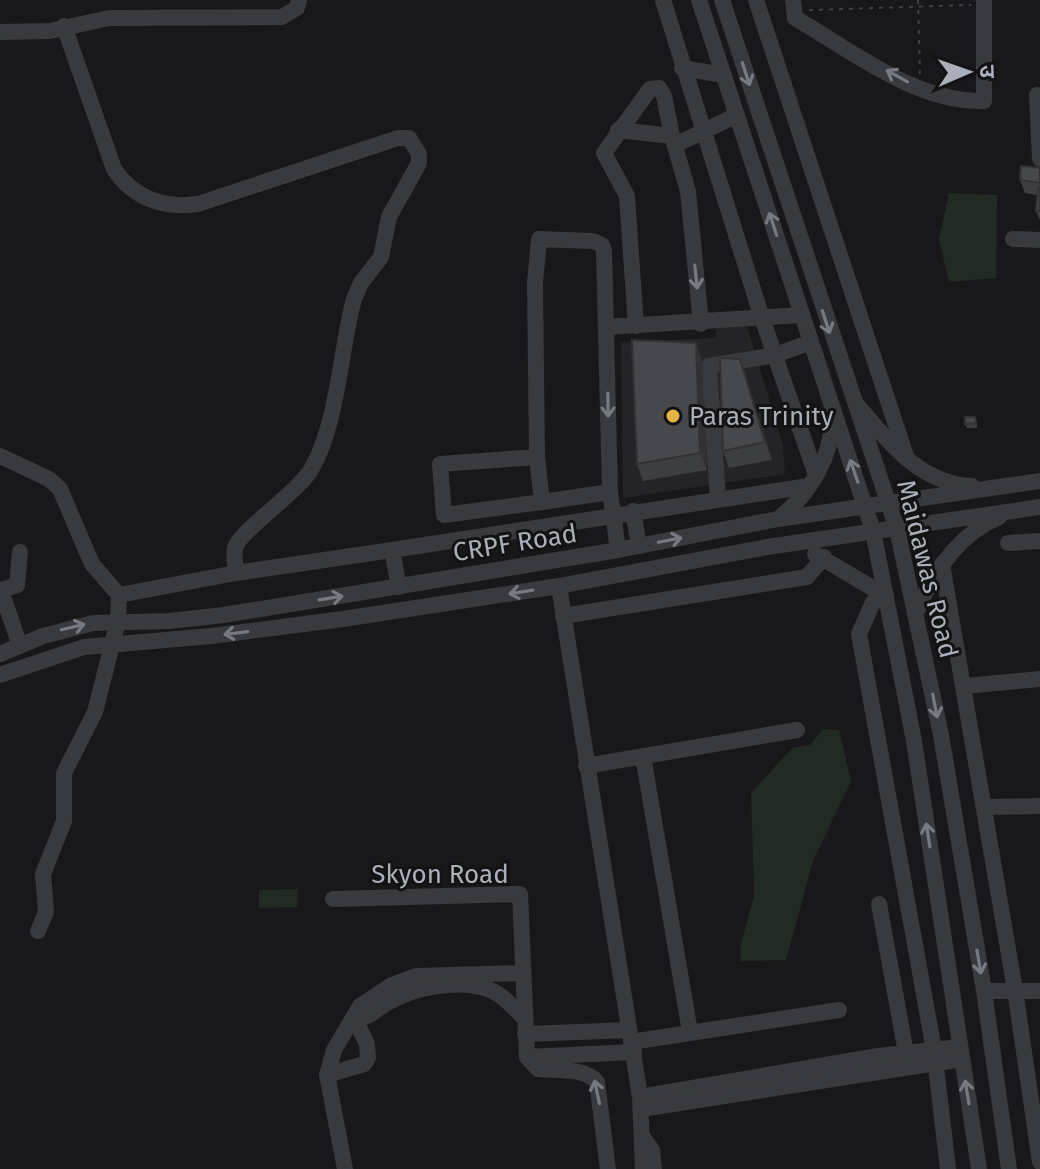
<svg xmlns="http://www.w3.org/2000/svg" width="1040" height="1169" font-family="'Fira Sans','Noto Sans Devanagari',sans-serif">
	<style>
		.built { fill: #242427 }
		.green { fill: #222a24 }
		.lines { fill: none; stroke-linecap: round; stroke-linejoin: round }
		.path { stroke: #404146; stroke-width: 2; stroke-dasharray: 4 6; stroke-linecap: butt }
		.minor { stroke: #393a3f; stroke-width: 16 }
		.wall { fill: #3d3e42 }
		.shaded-wall { fill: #323236 }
		.building { fill: #47484d; stroke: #323236; stroke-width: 2 }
		.oneway { stroke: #787a82 }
		.poi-dot { fill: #e6b444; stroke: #131315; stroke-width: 3 }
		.labels { text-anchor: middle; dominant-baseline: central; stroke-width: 6; stroke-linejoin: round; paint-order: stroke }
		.poi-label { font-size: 26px; fill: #abafb9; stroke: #131315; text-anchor: start }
		.street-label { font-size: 26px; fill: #abafb9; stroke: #131315 }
	</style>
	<rect width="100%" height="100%" fill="#18181a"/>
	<!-- built -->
	<polygon class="built" points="746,323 783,445 785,474 623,498 621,342 716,338 716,326"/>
	<!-- green -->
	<g class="green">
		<polygon points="949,193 997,195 996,278 949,282 939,239"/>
		<polygon points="823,729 839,730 851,781 813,861 786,960 741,961 740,947 754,896 751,793 792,748 810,745"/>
		<polygon points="297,889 298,907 259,908 259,890"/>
	</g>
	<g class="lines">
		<!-- path -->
		<g class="path">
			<polyline points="918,0 920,75"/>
			<polyline points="809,10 971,5"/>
		</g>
		<!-- minor -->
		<g class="minor">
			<polyline points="663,0 761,315 816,475"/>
			<polyline points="699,0 873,531 914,741 979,1169"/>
			<polyline points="722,0 897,529 941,735 984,991 1009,1169"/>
			<polyline points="756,0 907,459"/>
			<path d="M793,0l2,18c57,33 121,85 189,83v-101"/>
			<path d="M64,26l50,143c19,29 50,40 84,35l200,-66h11l10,16v9l-30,54 -8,40 -20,26 -7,16c-14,52 -16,123 -42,169 -13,24 -73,63 -77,80 -2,8 1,17 1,25l156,-23 7,37"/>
			<polyline points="0,32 50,31 109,18 282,17 297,8 299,0"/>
			<polyline points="682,68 724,75"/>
			<polyline points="1037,95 1040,159"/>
			<polyline points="618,130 672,136 688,191 701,324"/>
			<polyline points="675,145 737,115"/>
			<polyline points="1013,239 1040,240"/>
			<polyline points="636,326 627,196 604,153 650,89 659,88 664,96 672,136"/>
			<polyline points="607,327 802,315"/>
			<path d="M858,406c31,36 62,78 114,80"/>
			<polyline points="0,456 49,479 60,489 92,564 119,595 118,621 95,712 64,773 64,821 43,874 46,912 38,931"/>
			<polyline points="537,457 440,464 444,515 542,502"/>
			<polyline points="610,492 542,502 537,457 535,283 539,239 593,241 602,245 604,251 610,492 618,550"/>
			<polyline points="718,499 709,366 775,355 811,342"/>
			<polyline points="633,511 639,546"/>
			<path d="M779,518c30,-23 56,-64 52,-103"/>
			<polyline points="1008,543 1040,541"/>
			<polyline points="392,550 809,486"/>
			<polyline points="815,554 886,596"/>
			<polyline points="942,564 1015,990 1040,1162"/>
			<polyline points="559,586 640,1097 643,1169"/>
			<polyline points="119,595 236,573"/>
			<polyline points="886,598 873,602 859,634 934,1050 948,1169"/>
			<path d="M917,611c16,-38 42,-77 82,-94"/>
			<polyline points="563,616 807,577 824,557"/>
			<polyline points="20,646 1,590 17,585 20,552"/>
			<polyline points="0,654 43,636 93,623 169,621 224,615 618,550 778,519 1040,481"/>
			<polyline points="0,675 84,647 212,636 343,619 559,586 767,547 1040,507"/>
			<polyline points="964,686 1040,679"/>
			<polyline points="643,756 690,1032"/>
			<polyline points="586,766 797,730"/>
			<polyline points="985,807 1040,806"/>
			<polyline points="333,899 520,894 527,1057 634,1052"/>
			<polyline points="879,904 906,1053"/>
			<polyline points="984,991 1040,991"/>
			<path d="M355,1019c15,-1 20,-9 32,-16 27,-16 72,-25 103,-13 13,5 23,17 33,27"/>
			<polyline points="525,1034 629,1030"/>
			<polyline points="631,1042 839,1010"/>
			<path d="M527,1057l11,12c18,2 47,-2 59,13l11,87"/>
			<polyline points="327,1075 364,1064 368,1058 367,1044 355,1019"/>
			<polyline points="640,1097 878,1056 960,1047"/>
			<polyline points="641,1109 962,1059"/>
			<polyline points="644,1139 652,1150 654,1169"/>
			<polyline points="345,1169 327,1075 334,1050 360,1006 392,985 416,976 522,973"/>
		</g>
	</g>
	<!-- wall -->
	<g class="wall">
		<polygon points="1040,168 1040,220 1036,211 1037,195 1025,193 1020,180"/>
		<polygon points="696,343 702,361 707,470 643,481 637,464"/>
		<polygon points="740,359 772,460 729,468 723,451"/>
		<polygon points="977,421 977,428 967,428 965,424"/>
	</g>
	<!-- shaded-wall -->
	<g class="shaded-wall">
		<polygon points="696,343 702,361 707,470 700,453"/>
		<polygon points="740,359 746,376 772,460 765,442"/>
	</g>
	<!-- building -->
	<g class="building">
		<polygon points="1021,166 1040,168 1040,183 1020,180"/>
		<polygon points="1038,188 1040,189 1040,211 1036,211"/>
		<polygon points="632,340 696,343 700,453 637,464"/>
		<polygon points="720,358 740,359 765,442 723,451"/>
		<polygon points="965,417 975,417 976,423 965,424"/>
	</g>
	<!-- one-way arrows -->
	<defs><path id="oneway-shaft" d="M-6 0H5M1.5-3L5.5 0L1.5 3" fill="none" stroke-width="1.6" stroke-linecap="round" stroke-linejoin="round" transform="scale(2)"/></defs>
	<g class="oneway">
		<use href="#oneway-shaft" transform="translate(746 74) rotate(72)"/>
		<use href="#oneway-shaft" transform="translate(897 76) rotate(-151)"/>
		<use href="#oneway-shaft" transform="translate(773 224) rotate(-108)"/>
		<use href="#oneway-shaft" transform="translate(696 277) rotate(84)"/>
		<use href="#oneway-shaft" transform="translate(826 322) rotate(72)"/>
		<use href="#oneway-shaft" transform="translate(608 405) rotate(89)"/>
		<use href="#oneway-shaft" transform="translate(854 471) rotate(-109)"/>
		<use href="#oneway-shaft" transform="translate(670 540) rotate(-11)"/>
		<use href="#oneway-shaft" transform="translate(521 592) rotate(171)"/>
		<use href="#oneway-shaft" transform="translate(331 598) rotate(-9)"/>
		<use href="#oneway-shaft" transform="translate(73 627) rotate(-13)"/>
		<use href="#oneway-shaft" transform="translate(236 633) rotate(173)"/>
		<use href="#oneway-shaft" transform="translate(935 706) rotate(79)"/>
		<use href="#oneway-shaft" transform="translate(928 835) rotate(-99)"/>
		<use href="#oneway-shaft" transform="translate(979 962) rotate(80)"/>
		<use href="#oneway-shaft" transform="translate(597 1092) rotate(-102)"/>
		<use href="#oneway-shaft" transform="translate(967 1092) rotate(-99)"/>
	</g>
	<!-- markers -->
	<circle class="poi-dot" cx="673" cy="416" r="8"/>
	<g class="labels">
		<!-- poi labels -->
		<g class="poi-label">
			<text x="689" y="416">Paras Trinity</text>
		</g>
		<!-- street labels -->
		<g class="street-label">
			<text transform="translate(515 543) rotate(-9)">CRPF Road</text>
			<text transform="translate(927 569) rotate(76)">Maidawas Road</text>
			<text x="440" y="874">Skyon Road</text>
		</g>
	</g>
	<!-- north arrow -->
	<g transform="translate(968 72) rotate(88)" stroke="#131315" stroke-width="6" paint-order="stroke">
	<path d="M0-6L14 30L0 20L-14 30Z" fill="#abafb9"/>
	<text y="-12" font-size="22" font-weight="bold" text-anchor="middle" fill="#abafb9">उ</text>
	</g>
</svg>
